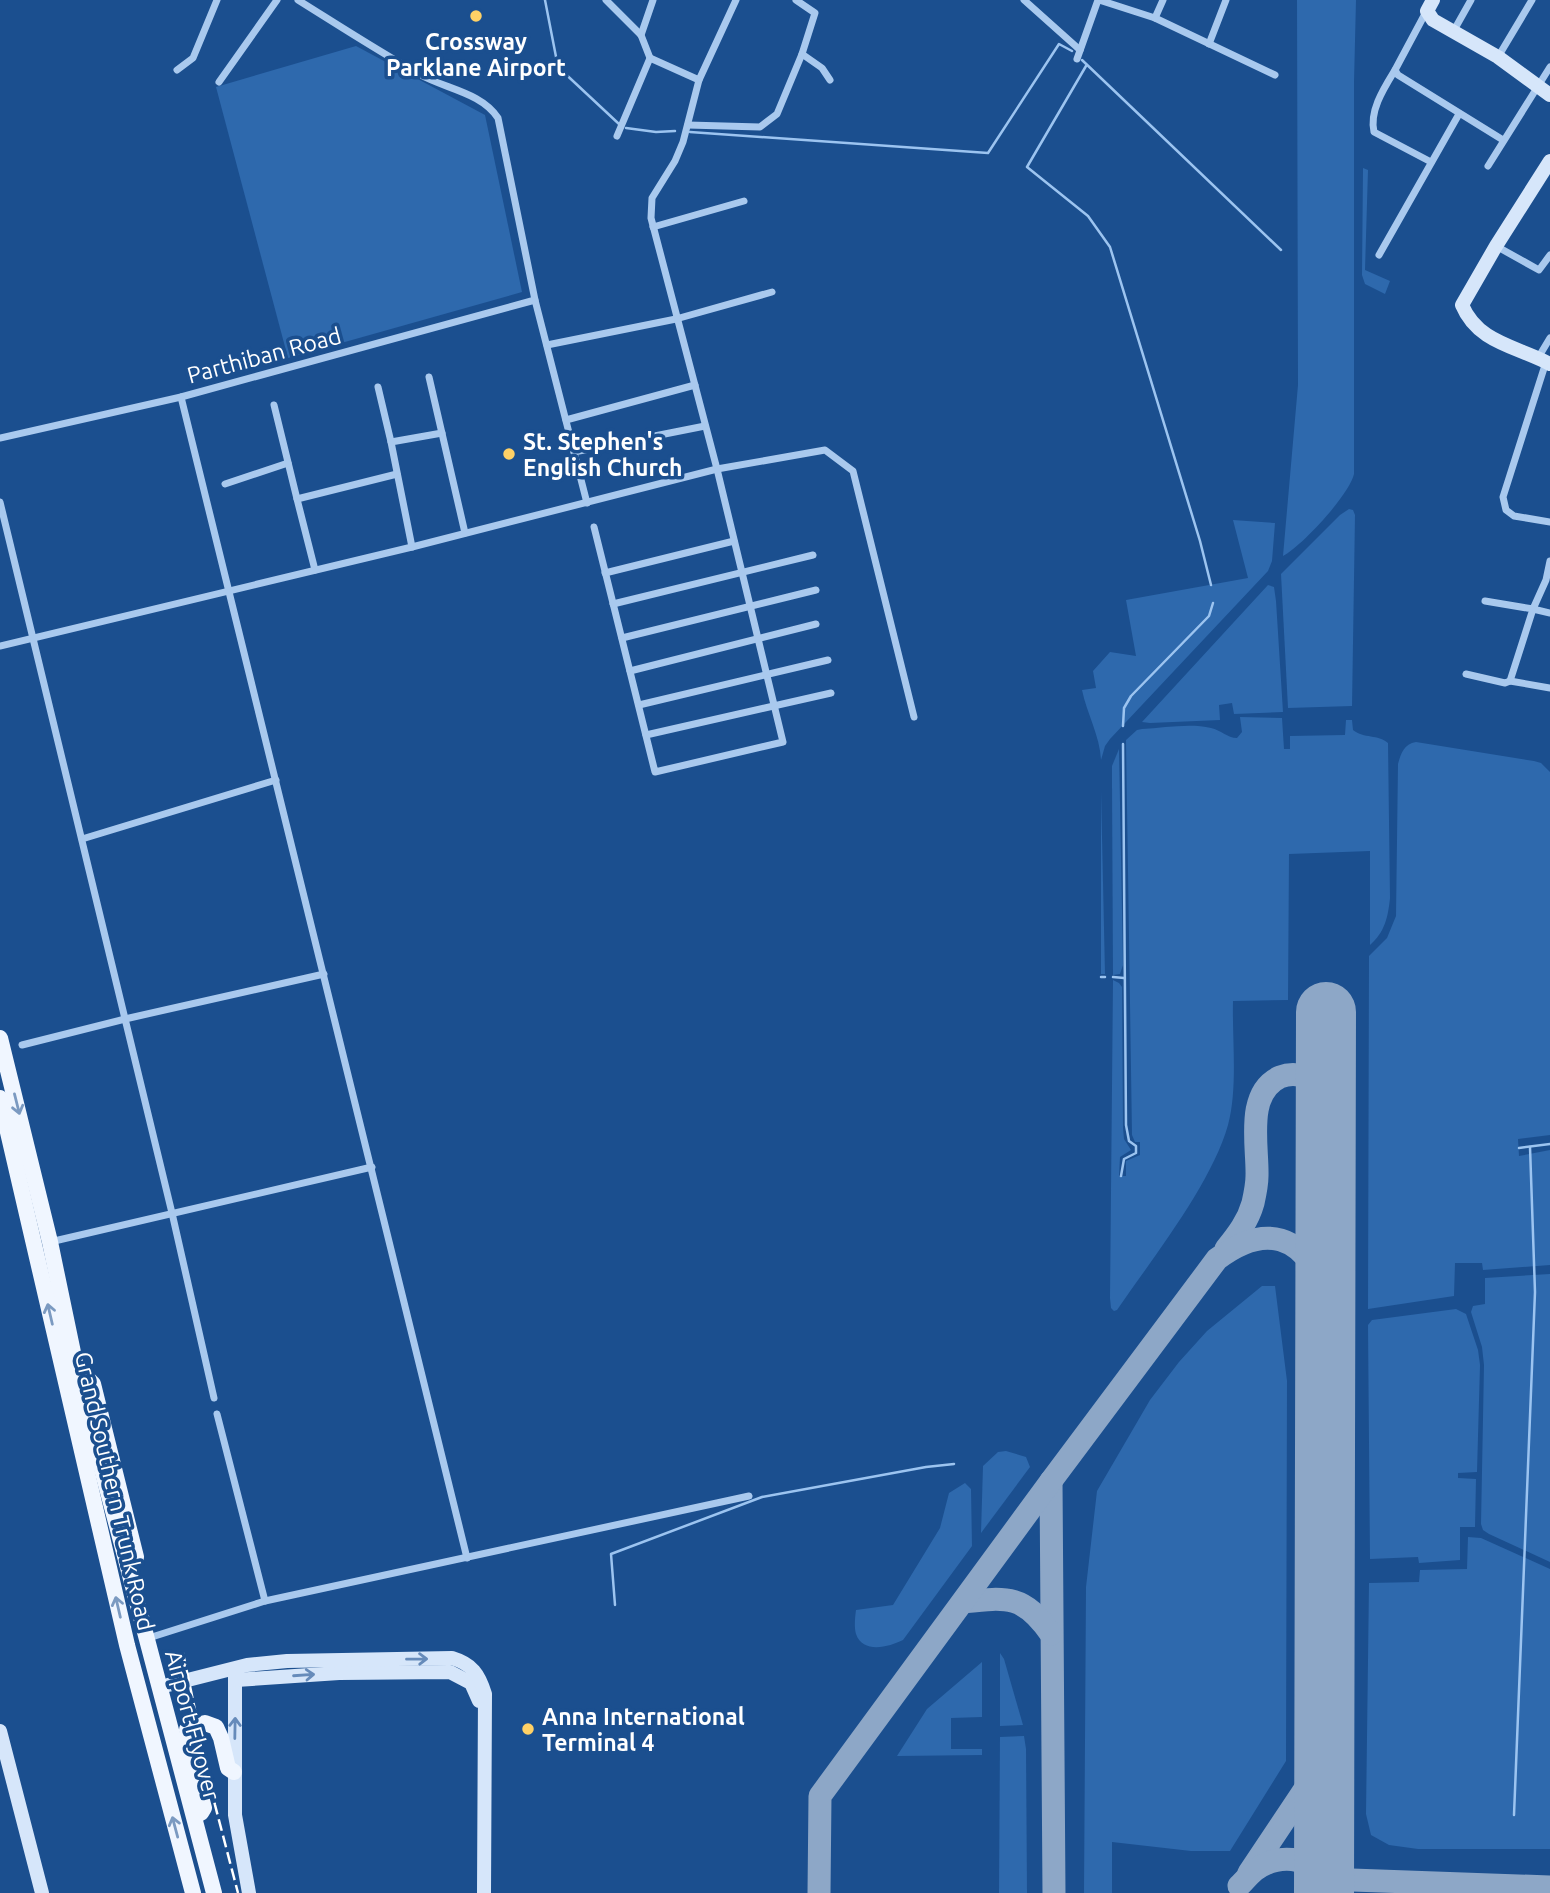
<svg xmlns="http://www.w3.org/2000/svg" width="1550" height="1893" font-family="Ubuntu,sans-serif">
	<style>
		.green { fill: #2e69ad }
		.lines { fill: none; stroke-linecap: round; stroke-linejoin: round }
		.stream { stroke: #9cc4f0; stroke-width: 2.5 }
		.taxiway { stroke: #8da7c7; stroke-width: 23 }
		.runway { stroke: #8da7c7; stroke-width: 60 }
		.street { stroke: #a9c9ee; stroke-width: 7 }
		.secondary { stroke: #d6e6fa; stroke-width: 14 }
		.primary { stroke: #f0f6ff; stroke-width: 16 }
		.rail { stroke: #fff; stroke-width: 2.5; stroke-dasharray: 12 5; stroke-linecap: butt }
		.oneway { stroke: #7b9ac1 }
		.oneway2 { stroke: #668bba }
		.poi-dot { fill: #ffd166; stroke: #1b4f8f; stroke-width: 2.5 }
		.labels { text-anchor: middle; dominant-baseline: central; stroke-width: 7; stroke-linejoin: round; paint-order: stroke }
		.poi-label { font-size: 23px; font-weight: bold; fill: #fff; stroke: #1b4f8f; text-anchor: start }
		.street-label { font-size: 23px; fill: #fff; stroke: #1b4f8f }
	</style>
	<rect width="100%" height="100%" fill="#1b4f8f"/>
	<!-- green -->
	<g class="green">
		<path d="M1297,0h59l-2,82v392c-4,20 -53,73 -71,82l15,-171z"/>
		<polygon points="356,46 485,115 522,292 288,358 216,87"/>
		<polygon points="1363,168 1368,170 1365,270 1390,281 1385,294 1365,284 1362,275"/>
		<polygon points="1349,509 1353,510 1355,515 1352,706 1288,708 1281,574 1340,515"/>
		<path d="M1233,520l42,3 -3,38 -4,10 -158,168 -5,7 -4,14c-1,-24 -14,-46 -19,-70l14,-2 -3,-17 17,-19 26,4 -10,-56 122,-22z"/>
		<polygon points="1268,585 1274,587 1276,601 1283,712 1234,714 1232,703 1219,705 1220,720 1150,723 1142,722"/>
		<path d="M1240,717l42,1 2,31h6v-13l55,-1 1,-15h6l1,10c11,9 25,4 35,13l2,155c-2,19 -5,34 -20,47v-94l-81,3 -1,146 -55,1c-1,38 5,87 -5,124 -16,58 -76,134 -111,185l-3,1 -3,-3 -1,-10 3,-318 6,3 3,4 1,141 1,11 7,11 -11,7 -1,19h7v-15l14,-6v-13h-5l-3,-7 -6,-395 11,-10 5,-1c22,-1 48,-6 69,-1 10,2 16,10 26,10l5,-6z"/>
		<path d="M1416,742l118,19 7,2 9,9v363l-32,4 1,17 31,-6v115l-67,5 -1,-7h-27l-1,33 -86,13 1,-353 18,-18 9,-22 2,-152c3,-11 6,-20 18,-22z"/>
		<polygon points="1119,749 1123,965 1120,974 1113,975 1112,782 1112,766"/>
		<polygon points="1101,791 1105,974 1101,974"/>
		<polygon points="1550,1274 1550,1562 1489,1534 1483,1530 1481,1524 1484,1365 1482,1347 1471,1312 1473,1306 1485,1304 1485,1278"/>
		<polygon points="1262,1286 1275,1286 1287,1381 1286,1761 1230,1851 1191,1851 1112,1842 1112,1893 1084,1893 1086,1587 1097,1491 1150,1400 1179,1362 1207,1331"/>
		<polygon points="1456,1309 1466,1314 1478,1350 1480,1365 1477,1472 1458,1473 1458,1478 1476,1479 1475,1527 1460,1527 1460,1560 1419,1563 1418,1557 1370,1559 1368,1325 1372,1320"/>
		<polygon points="1006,1451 1026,1457 1030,1467 981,1533 983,1466 998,1452"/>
		<path d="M965,1483l6,6 1,57 -69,94c-14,7 -40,14 -47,-6 -2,-7 -1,-16 0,-24l37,-5 47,-77 9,-35z"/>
		<polygon points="1468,1537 1481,1538 1550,1569 1550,1849 1418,1849 1389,1845 1371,1835 1366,1814 1369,1583 1419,1582 1420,1570 1467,1569"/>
		<polygon points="1000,1653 1004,1659 1023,1725 1000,1726"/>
		<polygon points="982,1662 982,1717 951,1718 951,1749 982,1749 982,1755 897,1756 927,1709"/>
		<polygon points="1024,1736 1026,1749 1027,1893 999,1893 1000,1737"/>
	</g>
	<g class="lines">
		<!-- stream -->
		<g class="stream">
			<polyline points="545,0 558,67 619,124"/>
			<polyline points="1082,60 1281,250"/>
			<polyline points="1086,66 1027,167 1088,216 1110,247 1200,541 1211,585"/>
			<polyline points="626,128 656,132 675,131"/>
			<polyline points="690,132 988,153 1059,44 1072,51"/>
			<polyline points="1123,726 1124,708 1131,696 1209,616 1213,603"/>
			<polyline points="1101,977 1105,977"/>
			<polyline points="1113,977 1124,978"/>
			<polyline points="1519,1148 1550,1144"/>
			<polyline points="1121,1176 1124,1159 1136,1153 1136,1146 1129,1141 1126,1125 1123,744"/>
			<polyline points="615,1605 611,1554 762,1497 926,1467 954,1464"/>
			<polyline points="1514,1815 1535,1292 1530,1147"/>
		</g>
		<!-- taxiway -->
		<g class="taxiway">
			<path d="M1226,1249c12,-15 22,-28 27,-46 2,-9 4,-18 4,-27 1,-30 -12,-83 23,-99 8,-3 18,-3 26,0 11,5 16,14 20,24"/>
			<polyline points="1051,1481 1054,1893"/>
			<path d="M963,1602c45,-5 61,-7 88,32"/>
			<polyline points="1249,1873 1311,1780 1319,1761 1324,1726"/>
			<path d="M1239,1886c5,-5 10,-11 16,-16 22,-16 54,-15 69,9l226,8"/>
			<path d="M819,1893l1,-97 231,-315 166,-222c48,-36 86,-25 108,31"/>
		</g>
		<!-- runway -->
		<polyline class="runway" points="1324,1893 1326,1012"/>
		<!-- street -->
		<g class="street">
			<path d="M298,0c40,25 80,51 121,74 26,15 62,18 79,44l37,182 52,203"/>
			<polyline points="606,0 641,35 650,58 617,136"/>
			<polyline points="1024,0 1080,50"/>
			<polyline points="1099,0 1155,18 1275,75"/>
			<polyline points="1426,12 1395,70 1398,75 1503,140"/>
			<polyline points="1155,18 1163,0"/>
			<polyline points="1453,32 1471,0"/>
			<polyline points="641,35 653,0"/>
			<polyline points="1209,44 1226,0"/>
			<polyline points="802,54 822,68 830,80"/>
			<polyline points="1498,57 1532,0"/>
			<polyline points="650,58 699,80"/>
			<polyline points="1077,59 1098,0"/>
			<polyline points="177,70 193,58 217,0"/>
			<path d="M1395,70c-11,18 -26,41 -21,62l57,30"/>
			<polyline points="219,82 277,0"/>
			<polyline points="688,125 760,127 777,114 802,54 815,13 796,0"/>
			<polyline points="1488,166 1550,67"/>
			<polyline points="653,227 744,201"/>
			<polyline points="1496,246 1539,270 1550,255"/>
			<polyline points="1379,255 1459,114"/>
			<polyline points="547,345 676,319 772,292"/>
			<polyline points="1538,358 1550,338"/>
			<polyline points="1546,362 1503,497 1506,510 1514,516 1550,522"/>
			<polyline points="429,377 465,533"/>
			<polyline points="378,387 391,442"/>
			<polyline points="181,397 467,1558"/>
			<polyline points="274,405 297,499"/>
			<polyline points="566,420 695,385"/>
			<polyline points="0,438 181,397 535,300"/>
			<polyline points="574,452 705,426"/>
			<polyline points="225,484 288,463"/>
			<polyline points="0,502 172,1213 214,1398"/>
			<polyline points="594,527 655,772 783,742 717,469 651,218 652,198 675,161 683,142 699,80 736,0"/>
			<polyline points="412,547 391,442 442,433"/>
			<polyline points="1550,561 1546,580 1533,609 1550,613"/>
			<polyline points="315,570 297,499 397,474"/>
			<polyline points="605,573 734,541"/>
			<polyline points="613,604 813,555"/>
			<polyline points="622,638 816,590"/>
			<polyline points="0,646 412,547 717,469 825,450 853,471 914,717"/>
			<polyline points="630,671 816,624"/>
			<polyline points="1466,674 1505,683 1510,681 1533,609 1485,601"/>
			<polyline points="1510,681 1550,688"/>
			<polyline points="639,705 828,660"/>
			<polyline points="646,735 831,693"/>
			<polyline points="82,839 276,780"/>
			<polyline points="22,1045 125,1019 324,974"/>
			<polyline points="50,1242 372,1167"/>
			<polyline points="217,1414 265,1601"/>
			<polyline points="155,1636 265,1601 749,1496"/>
		</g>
		<!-- secondary -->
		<g class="secondary">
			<polyline points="1433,0 1427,11 1433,20 1498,57 1550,95"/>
			<path d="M1550,161l-54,85 -34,59c16,38 54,41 88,59"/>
			<polyline points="235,1672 235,1815 249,1893"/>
			<polyline points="236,1680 339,1673 450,1672 471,1683 479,1701"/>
			<path d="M168,1685l79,-20 40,-4 165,-3c20,6 27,16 33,36l-1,199"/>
			<polyline points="0,1731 42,1893"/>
		</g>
		<!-- primary -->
		<g class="primary">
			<polyline points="0,1038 50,1242 80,1386 214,1893"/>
			<polyline points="0,1098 127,1645 193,1893"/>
			<polyline points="76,1367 93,1384 136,1557"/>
			<polyline points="201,1813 204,1808 188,1748 187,1730 205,1723 216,1727 221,1738 228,1768 234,1772"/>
		</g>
		<!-- rail -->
		<polyline class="rail" points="183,1653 215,1805 238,1893"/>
	</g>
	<!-- one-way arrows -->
	<defs><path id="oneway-shaft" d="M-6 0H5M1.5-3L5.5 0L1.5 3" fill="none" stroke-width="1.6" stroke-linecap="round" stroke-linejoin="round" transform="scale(1.75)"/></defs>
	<g class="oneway">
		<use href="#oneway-shaft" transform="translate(17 1104) rotate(76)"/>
		<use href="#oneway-shaft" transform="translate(50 1314) rotate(-103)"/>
		<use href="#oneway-shaft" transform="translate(118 1607) rotate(-103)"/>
		<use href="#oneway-shaft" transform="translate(175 1827) rotate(-105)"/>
	</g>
	<g class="oneway2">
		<use href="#oneway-shaft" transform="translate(417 1659) rotate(-1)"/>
		<use href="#oneway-shaft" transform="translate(304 1675) rotate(-4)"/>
		<use href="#oneway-shaft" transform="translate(235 1728) rotate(-89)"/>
	</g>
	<!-- markers -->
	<g class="poi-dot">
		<circle cx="476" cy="16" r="7"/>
		<circle cx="509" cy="454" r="7"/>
		<circle cx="528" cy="1729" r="7"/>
	</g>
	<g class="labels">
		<!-- poi labels -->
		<g class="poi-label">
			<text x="476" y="41" text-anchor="middle">Crossway<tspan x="476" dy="26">Parklane Airport</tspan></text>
			<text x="523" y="441">St. Stephen's<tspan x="523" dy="26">English Church</tspan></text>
			<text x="542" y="1716">Anna International<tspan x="542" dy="26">Terminal 4</tspan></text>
		</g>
		<!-- street labels -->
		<g class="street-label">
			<text transform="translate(264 355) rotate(-15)">Parthiban Road</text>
			<text transform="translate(115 1491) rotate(77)">Grand Southern Trunk Road</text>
			<text transform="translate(193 1725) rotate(75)">Airport Flyover</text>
		</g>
	</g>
</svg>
